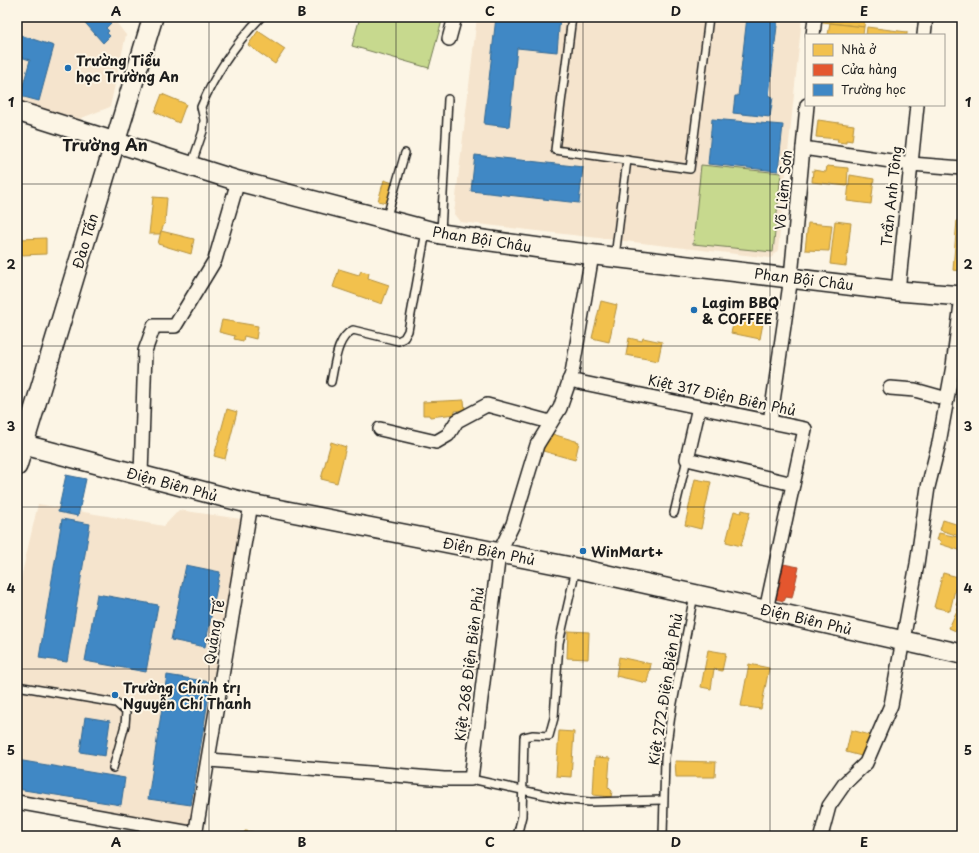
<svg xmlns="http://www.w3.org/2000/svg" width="979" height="853" font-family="'Playpen Sans',sans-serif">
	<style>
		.built { fill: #f5e4cd }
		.green { fill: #c7d98e; stroke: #727a55 }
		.homes { fill: #f2c14e; stroke: #b2903f }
		.shops { fill: #e4572e; stroke: #a84529 }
		.schools { fill: #3f88c5; stroke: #346892 }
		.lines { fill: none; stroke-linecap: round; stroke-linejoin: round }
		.lane-casing { stroke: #1c1c1c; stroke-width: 10 }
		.street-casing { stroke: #1c1c1c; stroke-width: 16 }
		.secondary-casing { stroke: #1c1c1c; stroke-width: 22 }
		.lane { stroke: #fcf5e5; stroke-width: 7 }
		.street { stroke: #fcf5e5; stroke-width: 13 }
		.secondary { stroke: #fcf5e5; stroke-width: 19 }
		.grid { fill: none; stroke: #1c1c1c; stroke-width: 1; stroke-opacity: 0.55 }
		.poi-dot { fill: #1f6fb2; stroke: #fcf5e5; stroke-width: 1.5 }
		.labels { text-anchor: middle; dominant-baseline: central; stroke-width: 4; stroke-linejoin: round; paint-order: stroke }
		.poi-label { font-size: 14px; font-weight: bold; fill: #1c1c1c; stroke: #fcf5e5; text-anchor: start }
		.street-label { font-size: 14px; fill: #1c1c1c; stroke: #fcf5e5 }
		.quarter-label { font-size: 16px; font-weight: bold; fill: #1c1c1c; stroke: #fcf5e5 }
		.neatline { fill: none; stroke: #1c1c1c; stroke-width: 1.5 }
		.grid-label { font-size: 13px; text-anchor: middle; font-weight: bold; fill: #1c1c1c }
	</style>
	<rect width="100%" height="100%" fill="#fcf5e5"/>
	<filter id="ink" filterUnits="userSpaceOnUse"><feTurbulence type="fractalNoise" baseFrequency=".025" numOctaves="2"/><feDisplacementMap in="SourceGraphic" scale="8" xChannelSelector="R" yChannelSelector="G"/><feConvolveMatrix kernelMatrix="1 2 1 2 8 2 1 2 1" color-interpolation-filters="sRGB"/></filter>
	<g filter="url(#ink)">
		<!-- built -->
		<g class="built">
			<polygon points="17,17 112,17 126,35 110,107 79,119 17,101"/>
			<polygon points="477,17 802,17 778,250 771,258 460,222 454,214"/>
			<polygon points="38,504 164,526 179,510 241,519 191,826 17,796 17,595"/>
		</g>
		<!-- green -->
		<g class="green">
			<polygon points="360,17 443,17 429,68 352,46"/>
			<polygon points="701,165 781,173 773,252 693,244"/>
		</g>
		<!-- homes -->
		<g class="homes">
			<polygon points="823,17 865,17 864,27 823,22"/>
			<polygon points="830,23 864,27 863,35 828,35"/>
			<polygon points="867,27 907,32 907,35 866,35"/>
			<polygon points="258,31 285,49 275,64 248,45"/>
			<polygon points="162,94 186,104 179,123 155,112"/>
			<polygon points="818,120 854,125 852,141 846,140 846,143 837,142 838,139 816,137"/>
			<polygon points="827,166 848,168 847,186 812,182 813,170 826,172"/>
			<polygon points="850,175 874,179 871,204 847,201"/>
			<polygon points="384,180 396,184 390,204 378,201"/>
			<polygon points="153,197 167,198 165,222 160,234 149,234"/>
			<polygon points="957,220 962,220 962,271 953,270"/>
			<polygon points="835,221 851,223 846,266 830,264"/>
			<polygon points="808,223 832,225 829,251 805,250"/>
			<polygon points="161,231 194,239 191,254 158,244"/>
			<polygon points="46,238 46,254 21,255 20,239"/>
			<polygon points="339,269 359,275 361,271 369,273 368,278 389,285 382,304 333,287"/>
			<polygon points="601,301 617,305 609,342 592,338"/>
			<polygon points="739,315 749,316 748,320 763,323 760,339 731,333 734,321 738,322"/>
			<polygon points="222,320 258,326 256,339 244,336 243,341 234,339 235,336 219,332"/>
			<polygon points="629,338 642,341 643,338 662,342 658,361 626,355"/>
			<polygon points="464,400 465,410 455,411 455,414 430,417 429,415 423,415 423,402"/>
			<polygon points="227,409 237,412 225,459 214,456"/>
			<polygon points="549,433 579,442 575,460 543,451"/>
			<polygon points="331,442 346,447 337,483 321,479"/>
			<polygon points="695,479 711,482 701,529 685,525"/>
			<polygon points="742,510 750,512 741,546 726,542 734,511 741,513"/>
			<polygon points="943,520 962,526 962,537 940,530"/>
			<polygon points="939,533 962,538 962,551 940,544 941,541 937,540"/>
			<polygon points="943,573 958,577 950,611 934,607"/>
			<polygon points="962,591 962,622 958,632 949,628 959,606 956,605"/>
			<polygon points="568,631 589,632 588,659 567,658"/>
			<polygon points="708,650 726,653 722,671 714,669 711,689 701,687"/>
			<polygon points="619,657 651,664 647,683 616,676"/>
			<polygon points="749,664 769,668 761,709 741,706"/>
			<polygon points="851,730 870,735 865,757 846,752"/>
			<polygon points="559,731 574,732 571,777 556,776"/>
			<polygon points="595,757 610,758 608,787 612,791 611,797 593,795"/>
			<polygon points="675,761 716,762 715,777 676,777"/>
			<polygon points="245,831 253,832 252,836 237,836 237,833 244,834"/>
		</g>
		<!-- shops -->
		<polygon class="shops" points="783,564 799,567 792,598 786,597 784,601 775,599"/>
		<!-- schools -->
		<g class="schools">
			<polygon points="80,17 106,17 111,23 106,28 109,31 107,33 110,36 103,43"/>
			<polygon points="496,17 560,17 557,52 517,48 509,127 484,124"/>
			<polygon points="747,17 778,17 769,96 773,97 770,117 733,113 735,96 738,96"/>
			<polygon points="17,34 54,46 39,101 20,96 30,60 17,56"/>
			<polygon points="712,119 783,125 778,171 708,164"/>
			<polygon points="475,155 583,167 579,203 471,191"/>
			<polygon points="66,475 86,479 78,516 58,512"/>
			<polygon points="62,519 90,524 67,662 39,658"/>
			<polygon points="186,565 220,572 205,647 171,640"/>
			<polygon points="97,594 158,605 146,672 85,661"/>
			<polygon points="167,675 211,682 191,805 148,799"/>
			<polygon points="85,717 110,721 105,756 80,752"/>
			<polygon points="17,760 125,778 121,805 17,789"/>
		</g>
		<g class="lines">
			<defs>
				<g id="lane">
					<polyline points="572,17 555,150 690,169 709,17"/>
					<path d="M191,166l12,-35 1,-11 -3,-13c14,-33 35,-64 60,-90"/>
					<polyline points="386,220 405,153"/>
					<polyline points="441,232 448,99"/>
					<polyline points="615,257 627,160"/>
					<path d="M331,382c4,-17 5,-44 22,-52l45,11 6,-3 4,-7 18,-100"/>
					<polyline points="674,513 687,459"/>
					<polyline points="17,686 116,703 126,712 125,725 113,768"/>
					<polyline points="471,779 563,799 589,802 663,800"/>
					<polyline points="517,836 522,816 524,737 533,735 549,736 554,718 559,643 576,569"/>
					<polyline points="663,836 665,758 672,708 694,595"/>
				</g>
				<g id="street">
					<polyline points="813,35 815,17"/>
					<polyline points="924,35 926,17"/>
					<polyline points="449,39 455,17"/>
					<polyline points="803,148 911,164 962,168"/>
					<polyline points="898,291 917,105"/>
					<polyline points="569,380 805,429 766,610"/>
					<polyline points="890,388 915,390 947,399"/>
					<polyline points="699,407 687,459 793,484"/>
					<polyline points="770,422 791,277 807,105"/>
					<polyline points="380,429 436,442 448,435 457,421 487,405 550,422"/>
					<polyline points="141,475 145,351 154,326 175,326 215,260 238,181"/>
					<polyline points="210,760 444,779 471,779 499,553 513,524 537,445 560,408 572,373 592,255"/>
					<polyline points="17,802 196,834"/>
					<polyline points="195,836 251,504"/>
					<polyline points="821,836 829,806 845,783 866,763 891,705 917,564 928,487 939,443 953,366 962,296"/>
				</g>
				<g id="secondary">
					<polyline points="17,111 238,181 441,234 554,250 898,291 962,296"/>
					<polyline points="17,443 251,504 576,568 962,654"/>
					<polyline points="17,466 153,17"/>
				</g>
			</defs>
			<!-- lane casing -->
			<use href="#lane" class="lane-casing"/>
			<!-- street casing -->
			<use href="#street" class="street-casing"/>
			<!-- secondary casing -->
			<use href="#secondary" class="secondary-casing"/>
			<!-- lane -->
			<use href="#lane" class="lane"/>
			<!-- street -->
			<use href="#street" class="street"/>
			<!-- secondary -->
			<use href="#secondary" class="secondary"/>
		</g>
	</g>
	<!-- grid -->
	<path class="grid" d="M209,17v819M396,17v819M583,17v819M770,17v819M17,184h945M17,346h945M17,507h945M17,669h945"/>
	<!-- markers -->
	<g class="poi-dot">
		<circle cx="68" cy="68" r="4"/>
		<circle cx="694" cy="310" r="4"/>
		<circle cx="583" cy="551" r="4"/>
		<circle cx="115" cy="695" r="4"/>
	</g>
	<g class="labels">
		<!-- poi labels -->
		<g class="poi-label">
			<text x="76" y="60">Trường Tiểu<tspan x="76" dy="16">học Trường An</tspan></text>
			<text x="702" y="302">Lagim BBQ<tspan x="702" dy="16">&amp; COFFEE</tspan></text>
			<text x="591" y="551">WinMart+</text>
			<text x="123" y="687">Trường Chính trị<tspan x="123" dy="16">Nguyễn Chí Thanh</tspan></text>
		</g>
		<!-- street labels -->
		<g class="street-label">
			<text transform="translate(783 190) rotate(-85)">Võ Liêm Sơn</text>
			<text transform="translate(891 196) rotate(-84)">Trần Anh Tông</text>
			<text transform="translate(482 239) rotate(9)">Phan Bội Châu</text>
			<text transform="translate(85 241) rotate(-73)">Đào Tấn</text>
			<text transform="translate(804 279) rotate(7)">Phan Bội Châu</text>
			<text transform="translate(722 395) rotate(12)">Kiệt 317 Điện Biên Phủ</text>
			<text transform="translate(172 484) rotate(15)">Điện Biên Phủ</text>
			<text transform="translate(489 551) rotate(11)">Điện Biên Phủ</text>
			<text transform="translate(806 619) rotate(13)">Điện Biên Phủ</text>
			<text transform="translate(214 632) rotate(-81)">Quảng Tế</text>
			<text transform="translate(469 664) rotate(-83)">Kiệt 268 Điện Biên Phủ</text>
			<text transform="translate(665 689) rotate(-81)">Kiệt 272 Điện Biên Phủ</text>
		</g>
		<!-- quarter labels -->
		<g class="quarter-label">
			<text x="105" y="144">Trường An</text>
		</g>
	</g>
	<!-- margin -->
	<rect width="979" height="853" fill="none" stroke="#fcf5e5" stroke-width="44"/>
	<!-- legend -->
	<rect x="805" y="34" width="140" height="72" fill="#fcf5e5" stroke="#a29e95"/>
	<rect x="813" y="44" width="20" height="12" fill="#f2c14e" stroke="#a29e95"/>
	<text x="841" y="54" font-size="12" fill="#1c1c1c">Nhà ở</text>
	<rect x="813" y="64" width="20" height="12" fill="#e4572e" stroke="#a29e95"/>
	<text x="841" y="74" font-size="12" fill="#1c1c1c">Cửa hàng</text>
	<rect x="813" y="84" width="20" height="12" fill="#3f88c5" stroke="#a29e95"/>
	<text x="841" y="94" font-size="12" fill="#1c1c1c">Trường học</text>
	<rect x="22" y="22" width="935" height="809" class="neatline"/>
	<g class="grid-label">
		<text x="116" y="16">A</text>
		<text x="302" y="16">B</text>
		<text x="490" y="16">C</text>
		<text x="676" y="16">D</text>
		<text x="864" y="16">E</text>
		<text x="11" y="107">1</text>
		<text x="968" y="107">1</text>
		<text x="11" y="269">2</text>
		<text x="968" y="269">2</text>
		<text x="11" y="431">3</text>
		<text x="968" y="431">3</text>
		<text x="11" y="593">4</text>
		<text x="968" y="593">4</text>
		<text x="11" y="755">5</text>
		<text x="968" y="755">5</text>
		<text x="116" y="847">A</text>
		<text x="302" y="847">B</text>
		<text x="490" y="847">C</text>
		<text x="676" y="847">D</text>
		<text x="864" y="847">E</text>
	</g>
</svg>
